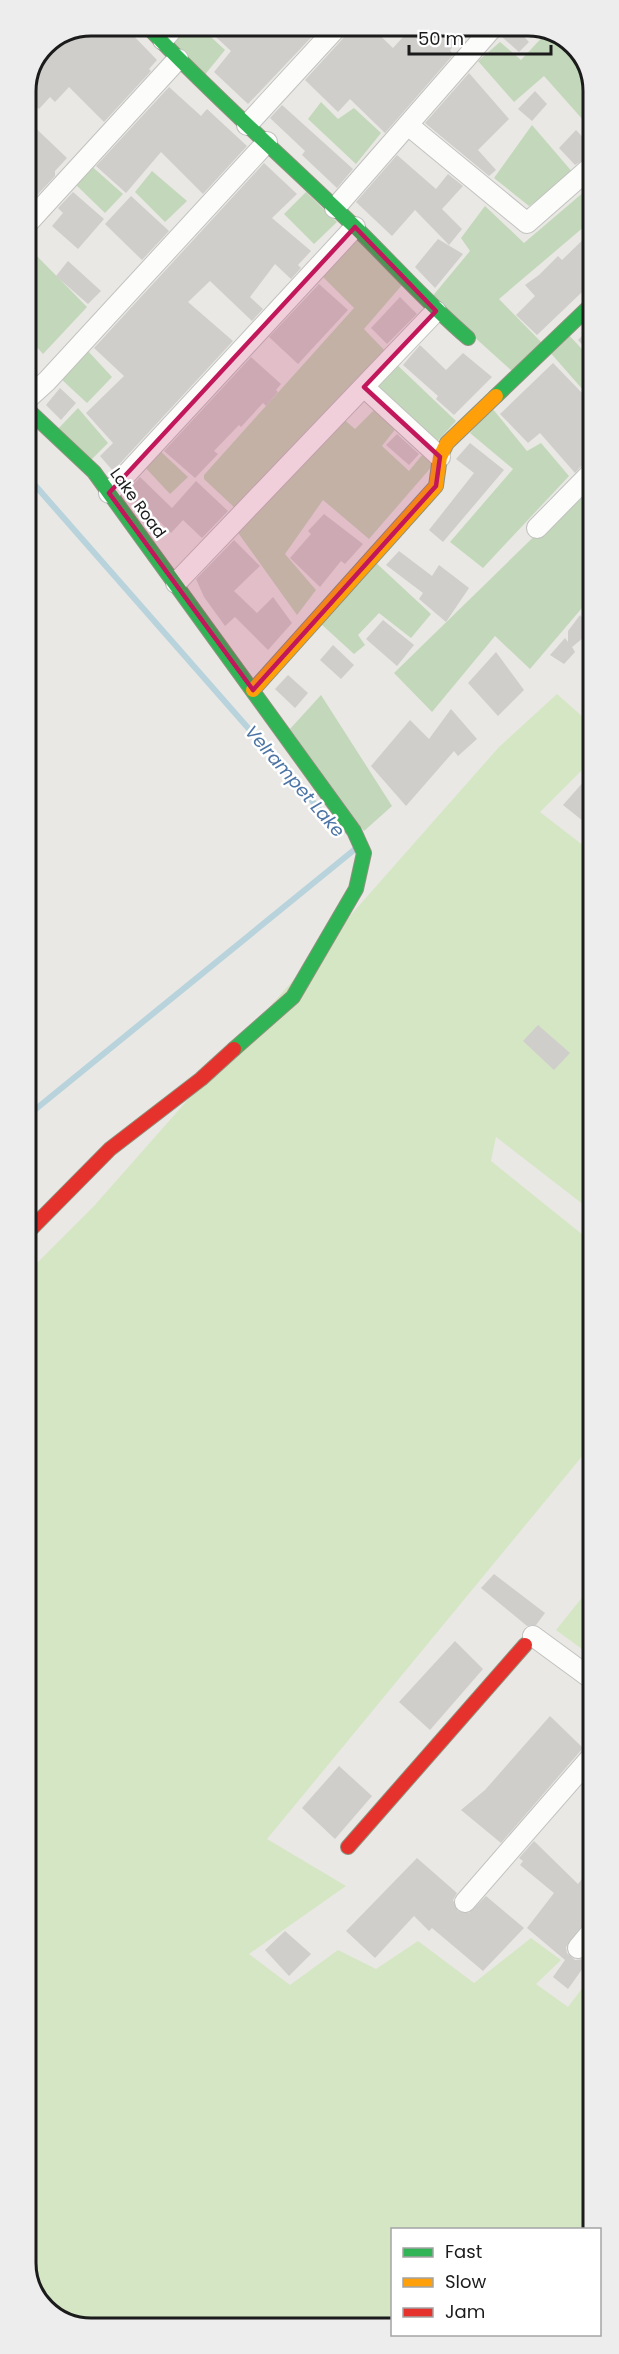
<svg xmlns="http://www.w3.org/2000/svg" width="619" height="2354" font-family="Poppins,sans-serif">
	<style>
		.grass { fill: #d5e6c4 }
		.forest { fill: #c3d8ba }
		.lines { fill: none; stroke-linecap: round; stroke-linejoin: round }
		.stream { stroke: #b8d3dc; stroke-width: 6 }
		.building { fill: #d0cecb }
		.street-casing { stroke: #c2c2c0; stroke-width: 22 }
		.fast-casing { stroke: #8f927e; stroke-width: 16 }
		.slow-casing { stroke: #8f927e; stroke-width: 16 }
		.jam-casing { stroke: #8f927e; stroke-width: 16 }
		.street { stroke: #fcfcfb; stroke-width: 20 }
		.fast { stroke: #30b455; stroke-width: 14 }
		.slow { stroke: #ff9f0a; stroke-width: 14 }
		.jam { stroke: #e5322d; stroke-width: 14 }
		.marked { fill: #c2185b; fill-opacity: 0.2; stroke: #c2185b; stroke-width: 4.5; stroke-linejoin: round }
		.labels { text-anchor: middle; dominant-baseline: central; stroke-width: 5; stroke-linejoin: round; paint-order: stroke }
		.street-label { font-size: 16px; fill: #1b1b1b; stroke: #fff }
		.water-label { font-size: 18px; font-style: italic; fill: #4d75a5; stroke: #fff }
		.rim { fill: none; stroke: #1b1b1b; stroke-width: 3 }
	</style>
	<rect width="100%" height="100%" fill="#e9e8e4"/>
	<!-- grass -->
	<g class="grass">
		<polygon points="557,694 593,726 593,759 540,812 593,853 593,1212 496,1137 491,1161 593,1243 593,1443 267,1839 346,1886 249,1954 290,1985 338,1950 376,1969 418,1941 474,1983 531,1938 561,1960 536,1984 568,2007 593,1974 593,2203 586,2212 593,2218 593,2229 392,2230 392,2328 83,2328 45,2310 27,2276 26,1274 94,1206 499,747"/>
		<polygon points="593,1584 593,1657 556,1630"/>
	</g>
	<!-- forest -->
	<g class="forest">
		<polygon points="183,26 199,26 225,50 203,77 168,40"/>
		<polygon points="548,31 572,42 592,78 592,130 544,76 514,102 478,61 500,42 521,60"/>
		<polygon points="321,102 338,119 354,108 381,133 356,164 308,119"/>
		<polygon points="532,125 574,174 529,206 494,178"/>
		<polygon points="88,163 123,194 105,213 72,181"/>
		<polygon points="152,171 187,201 165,222 135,192"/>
		<polygon points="592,185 592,220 499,299 543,344 512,371 431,298 470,251 461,238 485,206 524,243"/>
		<polygon points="306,192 337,222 314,244 284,214"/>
		<polygon points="355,235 402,285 364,329 387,353 235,508 204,479 204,475 354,308 319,273"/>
		<polygon points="26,245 87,307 43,354 26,335"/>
		<polygon points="567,333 592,360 592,383 584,391 548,350"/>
		<polygon points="87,350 112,377 87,403 60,378"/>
		<polygon points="393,361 456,421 434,445 370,387"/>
		<polygon points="377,407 397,427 382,446 409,471 423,454 434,464 369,539 323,500 285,554 316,590 297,615 236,530 341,417 355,429"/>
		<polygon points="78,408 108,443 89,462 57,430"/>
		<polygon points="492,408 527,451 541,443 569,476 483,568 450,542 513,469 470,433"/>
		<polygon points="157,448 188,477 170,494 142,464"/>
		<polygon points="593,479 593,616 591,618 582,608 530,669 495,636 432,712 394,673"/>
		<polygon points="374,561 431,614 411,638 379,613 358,635 365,645 354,654 320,623"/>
		<polygon points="321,695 392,806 364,831 290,729"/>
	</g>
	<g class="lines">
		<!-- stream -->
		<g class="stream">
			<polyline points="26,475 335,827"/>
			<polyline points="26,1117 354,850"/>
		</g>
	</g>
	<!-- building -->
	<g class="building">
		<polygon points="91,26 106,26 115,33 124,26 157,60 149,69 151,71 104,122 69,87 55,102 50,97 39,109 26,96 26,90 45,44"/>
		<polygon points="204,26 322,26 248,104 214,72 231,51"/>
		<polygon points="350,26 370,26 393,48 413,26 471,26 450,50 453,55 385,133 350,99 338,112 305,80 347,34"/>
		<polygon points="514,26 529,42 519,52 502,37"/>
		<polygon points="469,73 509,119 478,150 496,170 489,176 425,123"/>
		<polygon points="169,87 201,116 207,109 247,146 203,194 161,152 126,193 96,166"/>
		<polygon points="535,91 547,104 532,121 518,109"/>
		<polygon points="282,105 353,169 337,188 302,155 305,151 270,118"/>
		<polygon points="26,119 67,158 55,171 55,176 26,207"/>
		<polygon points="576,130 592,147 592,154 575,165 559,148"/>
		<polygon points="397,155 436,189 448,174 463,186 442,209 462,229 449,245 415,210 392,236 356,202"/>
		<polygon points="264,163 297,194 272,218 311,251 298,265 301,268 291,279 275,264 250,297 263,309 252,321 210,281 188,302 233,341 113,471 100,456 113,443 86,413 124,376 94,348"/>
		<polygon points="73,192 104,219 78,249 52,226 63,213 58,208"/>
		<polygon points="131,196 169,231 142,260 105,224"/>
		<polygon points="592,231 592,288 581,293 537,335 516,315 535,296 525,285 539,275 558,256 562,260"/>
		<polygon points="438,239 463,254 435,288 415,267"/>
		<polygon points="68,261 101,291 88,304 56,276"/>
		<polygon points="319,284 348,310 298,364 269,337"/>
		<polygon points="400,297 417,314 387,344 371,328"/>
		<polygon points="590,328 592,331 592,356 578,340"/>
		<polygon points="420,345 446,370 463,353 492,377 454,415 436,399 438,396 403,365"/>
		<polygon points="251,357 281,384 276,390 278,392 266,406 263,403 241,427 239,425 214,451 218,454 195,478 164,451"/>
		<polygon points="553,363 584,395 592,386 593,459 585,462 575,473 540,433 528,443 500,414"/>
		<polygon points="60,388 76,403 61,420 46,405"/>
		<polygon points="397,434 419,454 409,465 386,445"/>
		<polygon points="470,443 504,470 443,542 429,530 474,473 456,459"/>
		<polygon points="140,477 172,508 196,481 228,511 202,538 183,520 171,533 149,511 146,515 140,509 127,491"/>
		<polygon points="324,514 363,544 345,564 341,561 320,587 290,558 311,534 308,531"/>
		<polygon points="234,540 260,566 234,591 257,613 273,597 292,623 268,650 235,617 225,626 204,597 196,579"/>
		<polygon points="399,551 432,576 439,565 469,588 446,622 419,599 423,593 386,565"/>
		<polygon points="580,615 593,630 572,647 575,652 564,664 550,655 565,638 568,642 568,631"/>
		<polygon points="383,620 414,645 397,666 366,639"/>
		<polygon points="333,645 354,665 341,679 320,660"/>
		<polygon points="496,652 524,690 498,716 468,683"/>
		<polygon points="288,675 308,693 295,708 275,689"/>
		<polygon points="451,709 477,739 458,756 454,751 406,806 371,766 410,720 429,739"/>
		<polygon points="593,771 593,829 563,805"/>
		<polygon points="538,1025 570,1053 554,1070 523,1041"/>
		<polygon points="494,1574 545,1613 536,1625 527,1626 481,1588"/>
		<polygon points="455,1641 483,1669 430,1730 399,1702"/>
		<polygon points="550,1716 583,1748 501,1843 461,1810 485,1790"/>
		<polygon points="339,1766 372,1796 335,1839 302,1808"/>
		<polygon points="534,1841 578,1884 593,1865 593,1912 566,1947 567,1953 575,1960 583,1959 593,1948 593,1954 568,1989 553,1977 565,1960 527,1928 554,1893 520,1865 523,1861 519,1858"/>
		<polygon points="417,1858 457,1893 453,1900 458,1911 469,1913 486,1896 524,1928 483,1971 432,1928 429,1931 414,1916 375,1958 346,1931"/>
		<polygon points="285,1931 311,1954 289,1976 265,1950"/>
	</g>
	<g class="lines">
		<defs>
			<g id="street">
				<polyline points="163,40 175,26"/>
				<polyline points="247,125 338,26"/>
				<polyline points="408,125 527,223 592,166"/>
				<polyline points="335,208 494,26"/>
				<polyline points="26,225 178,59"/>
				<polyline points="364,387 440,457"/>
				<polyline points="26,400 47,381 267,142"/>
				<polyline points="109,493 355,227"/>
				<polyline points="537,528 593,471"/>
				<polyline points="176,583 436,311"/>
				<polyline points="533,1636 593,1680"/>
				<polyline points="465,1902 593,1755"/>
				<polyline points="578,1948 593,1930"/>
			</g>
			<g id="fast">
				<path d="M147,26c66,70 138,133 207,200 38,37 73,77 114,112"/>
				<polyline points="496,396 592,304"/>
				<polyline points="26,408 94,472 354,831 364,853 356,889 293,997 234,1049"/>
			</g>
			<polyline id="slow" points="253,690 436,486 440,457 447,443 496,396"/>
			<g id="jam">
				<polyline points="26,1234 110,1149 201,1079 234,1049"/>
				<polyline points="348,1847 525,1645"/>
			</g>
		</defs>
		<!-- street casing -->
		<use href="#street" class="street-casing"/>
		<!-- fast casing -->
		<use href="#fast" class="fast-casing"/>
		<!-- slow casing -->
		<use href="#slow" class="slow-casing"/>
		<!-- jam casing -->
		<use href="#jam" class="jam-casing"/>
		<!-- street -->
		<use href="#street" class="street"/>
		<!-- fast -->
		<use href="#fast" class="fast"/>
		<!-- slow -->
		<use href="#slow" class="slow"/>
		<!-- jam -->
		<use href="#jam" class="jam"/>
	</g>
	<!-- marked area -->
	<path class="marked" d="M355,227l81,84 -72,76 76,70 -4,29 -183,204 -144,-197z"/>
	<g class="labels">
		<!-- street labels -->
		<g class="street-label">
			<text transform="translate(138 503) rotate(54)">Lake Road</text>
		</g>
		<!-- water labels -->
		<g class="water-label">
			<text transform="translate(295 781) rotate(49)">Velrampet Lake</text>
		</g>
	</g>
	<!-- crop -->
	<path d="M0 0H619V2354H0ZM91 36H528A55 55 0 0 1 583 91V2263A55 55 0 0 1 528 2318H91A55 55 0 0 1 36 2263V91A55 55 0 0 1 91 36Z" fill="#ededed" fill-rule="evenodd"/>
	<path class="rim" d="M91 36H528A55 55 0 0 1 583 91V2263A55 55 0 0 1 528 2318H91A55 55 0 0 1 36 2263V91A55 55 0 0 1 91 36Z"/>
	<!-- legend -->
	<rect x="391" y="2228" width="210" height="108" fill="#ffffff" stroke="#a4a4a4" stroke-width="1.5"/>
	<rect x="403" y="2248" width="30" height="9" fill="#30b455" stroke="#a4a4a4" stroke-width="1.5"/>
	<text x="445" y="2258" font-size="18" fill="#1b1b1b">Fast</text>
	<rect x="403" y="2278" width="30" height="9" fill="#ff9f0a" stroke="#a4a4a4" stroke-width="1.5"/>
	<text x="445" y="2288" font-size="18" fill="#1b1b1b">Slow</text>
	<rect x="403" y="2308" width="30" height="9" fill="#e5322d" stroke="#a4a4a4" stroke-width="1.5"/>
	<text x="445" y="2318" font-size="18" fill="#1b1b1b">Jam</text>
	<!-- scale -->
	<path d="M409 45v9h142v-9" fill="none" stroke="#1b1b1b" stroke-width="3"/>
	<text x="418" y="45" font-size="18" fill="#1b1b1b" stroke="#ffffff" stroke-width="4.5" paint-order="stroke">50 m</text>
</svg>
